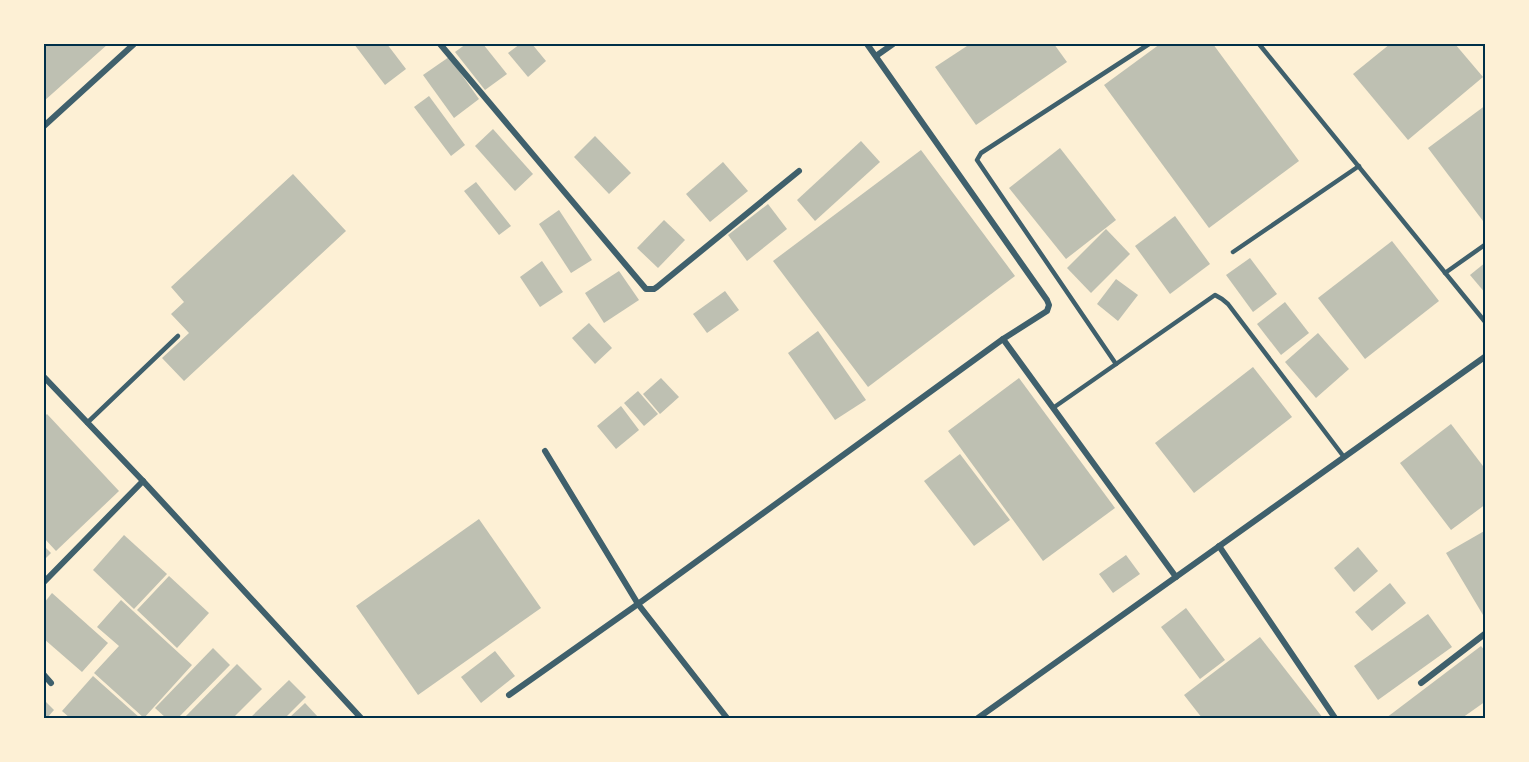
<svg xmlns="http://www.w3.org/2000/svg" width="1529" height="762" font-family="'PT Serif',serif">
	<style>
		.building { fill: #bec0b2 }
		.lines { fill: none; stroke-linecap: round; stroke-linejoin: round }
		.service { stroke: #3f606c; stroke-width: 4.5 }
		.minor { stroke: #3f606c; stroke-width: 6 }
		.neatline { fill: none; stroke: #003049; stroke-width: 2 }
	</style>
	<rect width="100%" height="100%" fill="#fdf0d5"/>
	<!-- building -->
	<g class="building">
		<polygon points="44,44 108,44 44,101"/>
		<polygon points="354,44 387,44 406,69 385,85"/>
		<polygon points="466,44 483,44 507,74 485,90 455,52"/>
		<polygon points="520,44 532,44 546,61 528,77 508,53"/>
		<polygon points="970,44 1054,44 1067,62 976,125 935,67"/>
		<polygon points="1160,44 1213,44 1299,161 1209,228 1104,85"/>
		<polygon points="1390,44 1455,44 1483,77 1408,140 1353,74"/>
		<polygon points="449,57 479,99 454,118 423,75"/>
		<polygon points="429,96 465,145 451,156 414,107"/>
		<polygon points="1486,105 1486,225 1428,148"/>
		<polygon points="493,129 533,174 515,191 475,146"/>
		<polygon points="595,136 631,173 609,194 574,157"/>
		<polygon points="861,141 880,162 815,221 797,200"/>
		<polygon points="1060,148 1116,220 1066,259 1009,188"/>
		<polygon points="921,150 1015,276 868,387 773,261"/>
		<polygon points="723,162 748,191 710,222 686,194"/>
		<polygon points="293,174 346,231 184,381 162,358 189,333 171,314 184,302 171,287"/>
		<polygon points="476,182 511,226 499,235 464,191"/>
		<polygon points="768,204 787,229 747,261 728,235"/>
		<polygon points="559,210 592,260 571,273 539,224"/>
		<polygon points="1175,216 1210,264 1170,294 1135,246"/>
		<polygon points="664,220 685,240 658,268 637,248"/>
		<polygon points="1106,229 1130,254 1091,293 1067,268"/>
		<polygon points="1392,241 1439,301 1365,359 1318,298"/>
		<polygon points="1250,258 1277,294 1253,312 1226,275"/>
		<polygon points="542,261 563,292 540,307 520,277"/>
		<polygon points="1486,262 1486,294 1470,275"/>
		<polygon points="619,271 639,300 604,323 585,293"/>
		<polygon points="1116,279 1138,295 1118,321 1097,304"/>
		<polygon points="725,291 739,310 707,333 693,314"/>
		<polygon points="1285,302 1309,333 1281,355 1257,324"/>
		<polygon points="589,323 612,348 595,364 572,338"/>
		<polygon points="818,331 866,400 835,420 788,353"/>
		<polygon points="1318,333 1349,369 1316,398 1285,362"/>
		<polygon points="1253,367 1292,417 1194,493 1155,443"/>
		<polygon points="661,378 679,397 660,414 643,394"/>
		<polygon points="1019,378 1115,508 1043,561 948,431"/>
		<polygon points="638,391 658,414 644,426 624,403"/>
		<polygon points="621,406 639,430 616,449 597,426"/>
		<polygon points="47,414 119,491 56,551 44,538 44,417"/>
		<polygon points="1451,424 1486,470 1486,504 1451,530 1400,463"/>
		<polygon points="960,454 1010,520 974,546 924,481"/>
		<polygon points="479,519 541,608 418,695 356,606"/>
		<polygon points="1486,530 1486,620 1446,553"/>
		<polygon points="124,535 167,574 134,609 93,570"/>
		<polygon points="44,546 51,553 44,560"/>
		<polygon points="1358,547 1378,571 1354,592 1334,568"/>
		<polygon points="1126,555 1140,574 1113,593 1099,574"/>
		<polygon points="169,576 209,613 177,648 137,610"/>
		<polygon points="1390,583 1406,603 1372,631 1355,612"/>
		<polygon points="52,593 108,643 82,672 44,639 44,603"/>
		<polygon points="121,600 192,665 144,718 94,673 119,646 97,627"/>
		<polygon points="1186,608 1225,660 1200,679 1161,627"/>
		<polygon points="1428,614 1452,647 1378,700 1354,666"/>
		<polygon points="1260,637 1323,718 1202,718 1184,695"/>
		<polygon points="1481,646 1486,652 1486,701 1462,718 1386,718"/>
		<polygon points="213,648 230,665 178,718 166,718 155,708"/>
		<polygon points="495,651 515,676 481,703 461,677"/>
		<polygon points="237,664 262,689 233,718 184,718"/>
		<polygon points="93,676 140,718 70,718 62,711"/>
		<polygon points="289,680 306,697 285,718 250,718"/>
		<polygon points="44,700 54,710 47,718 44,718"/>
		<polygon points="305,703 319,718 289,718"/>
	</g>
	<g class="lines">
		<!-- service -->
		<g class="service">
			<polyline points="1259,44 1486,323"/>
			<polyline points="1233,252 1359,166"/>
			<polyline points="1445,273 1486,244"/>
			<polyline points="1116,364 977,160 981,153 1149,44"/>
			<polyline points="1053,408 1215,295 1222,299 1228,304 1344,457"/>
			<polyline points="87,423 178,336"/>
		</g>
		<!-- minor -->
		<g class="minor">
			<polyline points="440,44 646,289 654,289 657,287 799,171"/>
			<polyline points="876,56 893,44"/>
			<polyline points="44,126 134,44"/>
			<polyline points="1003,339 1176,577"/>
			<polyline points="44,377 143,481 361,718"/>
			<polyline points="545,451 638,604 727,718"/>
			<polyline points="1219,546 1335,718"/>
			<polyline points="44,582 143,481"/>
			<polyline points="44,675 51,683"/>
			<polyline points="1421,683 1486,633"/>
			<polyline points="509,695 638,604 1003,339 1047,311 1049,305 1047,300 867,44"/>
			<polyline points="978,718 1486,356"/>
		</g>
	</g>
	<!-- border -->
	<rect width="1529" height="762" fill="none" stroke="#fdf0d5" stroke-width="90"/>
	<rect x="45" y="45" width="1439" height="672" class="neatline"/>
</svg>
